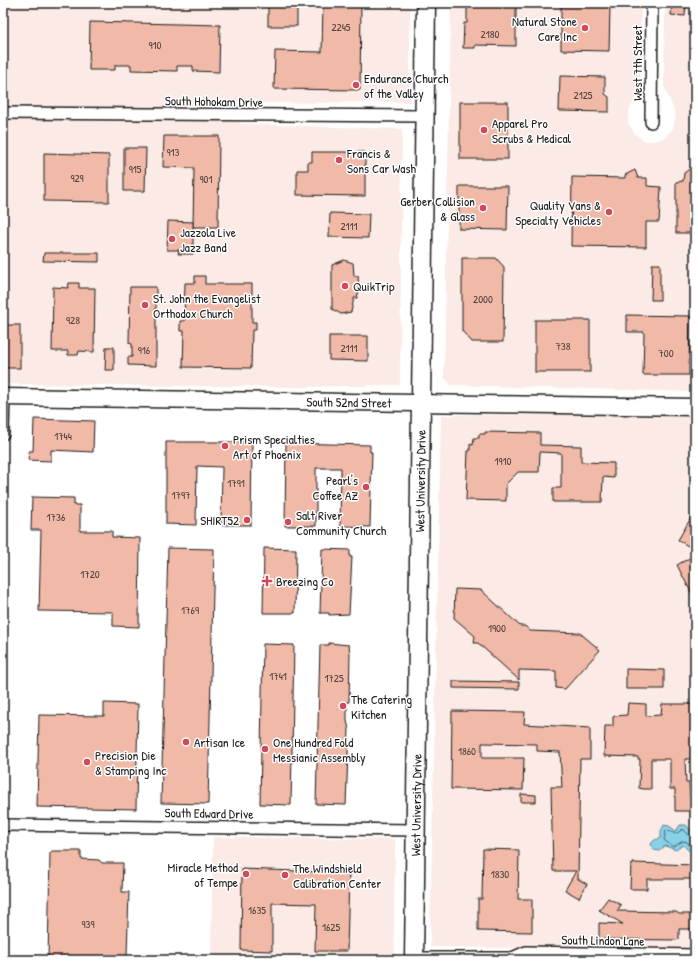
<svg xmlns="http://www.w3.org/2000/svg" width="698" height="963" font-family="'Patrick Hand',sans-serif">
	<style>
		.built { fill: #fbeae5 }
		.water { fill: #88d1e9; stroke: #5d8997 }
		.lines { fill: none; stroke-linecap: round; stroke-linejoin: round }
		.shore { stroke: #47646e; stroke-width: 1 }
		.building { fill: #f1b9a7; stroke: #1c1c1c }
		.street-casing { stroke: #1c1c1c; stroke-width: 14 }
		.secondary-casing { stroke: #1c1c1c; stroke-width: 19 }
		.primary-casing { stroke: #1c1c1c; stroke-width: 21 }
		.street { stroke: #fff; stroke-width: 11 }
		.secondary { stroke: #fff; stroke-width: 16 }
		.primary { stroke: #fff; stroke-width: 18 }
		.poi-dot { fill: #d1495b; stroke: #fff; stroke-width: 1.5 }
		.labels { text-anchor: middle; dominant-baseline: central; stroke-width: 3; stroke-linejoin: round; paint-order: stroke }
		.number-label { font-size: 11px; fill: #51433f }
		.poi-label { font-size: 13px; fill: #1c1c1c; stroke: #fff; text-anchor: start }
		.street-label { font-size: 13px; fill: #1c1c1c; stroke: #fff }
	</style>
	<rect width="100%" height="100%" fill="#fff"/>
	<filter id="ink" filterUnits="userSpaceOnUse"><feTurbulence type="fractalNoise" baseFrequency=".025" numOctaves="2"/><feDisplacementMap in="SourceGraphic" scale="8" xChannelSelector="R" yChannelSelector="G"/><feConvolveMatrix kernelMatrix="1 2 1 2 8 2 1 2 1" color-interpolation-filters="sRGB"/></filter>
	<g filter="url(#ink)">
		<!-- built -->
		<g class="built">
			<polygon points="3,3 410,3 410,102 239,103 240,124 402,129 400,385 301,387 3,384"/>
			<polygon points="451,3 641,3 640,90 629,110 628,123 635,134 645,141 654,141 664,138 673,129 676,115 664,86 665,3 695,3 695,392 451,385 444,377"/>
			<polygon points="695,414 695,951 430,947 441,416 446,415"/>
			<polygon points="213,837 395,839 394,927 395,960 211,960"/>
		</g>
		<!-- water -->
		<path class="water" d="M664,825l5,1 7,5 4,-6h6l5,6 4,-1v19l-6,2 -6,-6 -7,5 -11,-4 -6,5 -5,-1 -3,-5c2,-6 5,-5 10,-7v-7z"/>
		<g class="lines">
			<!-- shore -->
			<polyline class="shore" points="695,835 689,835 683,829 676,834 666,830 664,840 673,847 683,841 687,842 691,847 695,847"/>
		</g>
		<!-- building -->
		<g class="building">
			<rect x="268" y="3" width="29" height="23"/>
			<polygon points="323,3 361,3 360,90 274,89 275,51 322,52"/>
			<polygon points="467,3 516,3 516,46 475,45 475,48 463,48 464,23 467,23"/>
			<polygon points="672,3 686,3 685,16 671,15"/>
			<polygon points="561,5 610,6 609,51 561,50"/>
			<polygon points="90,22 220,25 219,72 193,71 193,66 177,66 177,71 131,70 131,65 115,65 115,70 89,70"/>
			<polygon points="560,76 605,77 605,94 609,97 609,112 559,111"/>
			<rect x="460" y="102" width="48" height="57"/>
			<polygon points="164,136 219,136 218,227 193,227 194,168 163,167"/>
			<polygon points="124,148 146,148 145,191 124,191"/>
			<polygon points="312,152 365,152 365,196 297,195 297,170 308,170 308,162 312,162"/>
			<polygon points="44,153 109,155 109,202 44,201"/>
			<polygon points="695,165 695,233 676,233 676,182 683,181 684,173"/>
			<polygon points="635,170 638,178 647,178 647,186 661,187 659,222 646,222 646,247 571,246 572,177 625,178 625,175"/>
			<polygon points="459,186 508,186 507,230 459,229"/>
			<polygon points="330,213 369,214 368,238 329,237"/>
			<polygon points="168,221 193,222 193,254 178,254 179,250 167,250"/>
			<polygon points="44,253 99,253 99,262 43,261"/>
			<polygon points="462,258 496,258 504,267 503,342 472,342 462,331"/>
			<polygon points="344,260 353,263 354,276 358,276 359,290 357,298 354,298 351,312 341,314 332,309 332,265"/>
			<polygon points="652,264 660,264 660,300 651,300"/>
			<polygon points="195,276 205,276 205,284 252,284 252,322 256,322 256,330 252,330 251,368 183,367 184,331 180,331 180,321 184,321 185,283 195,283"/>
			<polygon points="69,283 79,283 79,288 95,288 94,352 79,351 78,355 68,355 68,351 52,351 53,287 68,288"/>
			<polygon points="130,287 156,287 156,366 128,365 128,357 132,357 132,344 129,343"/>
			<polygon points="627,315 690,316 689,375 643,375 644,332 627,332"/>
			<rect x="535" y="320" width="55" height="52"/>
			<rect x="3" y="325" width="17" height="43"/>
			<polygon points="329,336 368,336 368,361 329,360"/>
			<polygon points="106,347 114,347 114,370 105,370"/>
			<polygon points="34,419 94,421 93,452 51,450 51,461 28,460 29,451 33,451"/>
			<polygon points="485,432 540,433 540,445 581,446 581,462 614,463 614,478 603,477 602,502 553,502 553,488 561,488 561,453 540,452 539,472 518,472 506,484 506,501 466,500 468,451 470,451 470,444 473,445 474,438 479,438 479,434 485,434"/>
			<polygon points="166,442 252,442 251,525 221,525 222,467 197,466 196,525 166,524"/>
			<polygon points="286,443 370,445 370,452 372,452 370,527 340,526 341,468 316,468 316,526 285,526"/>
			<polygon points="32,497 74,498 74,505 80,505 80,531 112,531 112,537 140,538 139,627 113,626 113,612 39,611 41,530 31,530"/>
			<polygon points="695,511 695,550 678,540"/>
			<polygon points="168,548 214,549 208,804 161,803"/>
			<polygon points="264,548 296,549 295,613 263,613"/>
			<polygon points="322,549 350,550 350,557 352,557 349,614 329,615 329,613 320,613"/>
			<polygon points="695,555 695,600 677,565"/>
			<polygon points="455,589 481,590 520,626 525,626 530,631 580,633 600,650 565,689 556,688 556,671 519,670 519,680 478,643 474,643 475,636 454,618"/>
			<polygon points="329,643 349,645 350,654 349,702 347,702 347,721 349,729 346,805 316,804 320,645 329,645"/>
			<polygon points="263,644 294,645 291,805 260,804"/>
			<polygon points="626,669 664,670 664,689 626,689"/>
			<polygon points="453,681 519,682 519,689 453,688"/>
			<polygon points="104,703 138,704 136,809 37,807 39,715 104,716"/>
			<polygon points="628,703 646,704 646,716 661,715 662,704 695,704 695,757 691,757 692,759 685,759 686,783 689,783 690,796 695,796 695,809 690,809 690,811 675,811 675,789 670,789 670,759 651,759 651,789 644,789 639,788 640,759 638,759 638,757 604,756 605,726 613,726 613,717 615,716 627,715"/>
			<polygon points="452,711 525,712 524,724 590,728 590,759 580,759 578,879 587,884 579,898 565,890 576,871 553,871 551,787 562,787 560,752 537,751 537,744 482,743 482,758 524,758 523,790 451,789"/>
			<polygon points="521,794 536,795 536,802 521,802"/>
			<polygon points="483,849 519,850 518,899 532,899 532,932 478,931 478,899 482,899"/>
			<polygon points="52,851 81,851 81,859 99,860 102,863 123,863 122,892 129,892 127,955 125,957 109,957 106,960 48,960 50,853"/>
			<polygon points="633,863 695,865 695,879 647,879 647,889 630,889 631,865 633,865"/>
			<polygon points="242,869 349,873 347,951 315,951 316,904 272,903 272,951 241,950"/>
			<polygon points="608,898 621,905 617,911 676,912 679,914 695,914 695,929 679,929 679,939 676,940 599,939 599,923 623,924 599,910"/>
		</g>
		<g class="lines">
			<defs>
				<g id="street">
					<polyline points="3,113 425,116"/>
					<polyline points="651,122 652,3"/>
					<polyline points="3,434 4,397"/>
					<polyline points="3,825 415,830"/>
					<polyline points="414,958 512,958 517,960"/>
					<polyline points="512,958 526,952 695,955"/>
				</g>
				<g id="secondary">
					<path id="s1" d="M3,397l692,10"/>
				</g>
				<g id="primary">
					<path id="s2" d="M414,960l12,-957"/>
				</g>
			</defs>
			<!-- street casing -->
			<use href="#street" class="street-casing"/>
			<!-- secondary casing -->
			<use href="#secondary" class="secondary-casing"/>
			<!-- primary casing -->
			<use href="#primary" class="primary-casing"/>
			<!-- street -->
			<use href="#street" class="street"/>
			<!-- secondary -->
			<use href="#secondary" class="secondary"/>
			<!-- primary -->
			<use href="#primary" class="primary"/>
		</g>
	</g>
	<!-- markers -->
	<g class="poi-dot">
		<circle cx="585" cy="28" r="4"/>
		<circle cx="356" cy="85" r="4"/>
		<circle cx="484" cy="130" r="4"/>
		<circle cx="339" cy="160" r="4"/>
		<circle cx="483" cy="208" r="4"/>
		<circle cx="609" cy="212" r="4"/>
		<circle cx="172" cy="239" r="4"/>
		<circle cx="345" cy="286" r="4"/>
		<circle cx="145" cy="305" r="4"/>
		<circle cx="225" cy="446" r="4"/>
		<circle cx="366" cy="487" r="4"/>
		<circle cx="247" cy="520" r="4"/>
		<circle cx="288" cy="522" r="4"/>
		<path d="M265 575h4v4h4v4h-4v4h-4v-4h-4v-4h4z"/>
		<circle cx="343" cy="706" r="4"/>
		<circle cx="186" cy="742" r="4"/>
		<circle cx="265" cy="749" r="4"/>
		<circle cx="87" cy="762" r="4"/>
		<circle cx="246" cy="874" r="4"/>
		<circle cx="285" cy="875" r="4"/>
	</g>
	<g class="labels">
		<!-- number labels -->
		<g class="number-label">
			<text x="341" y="27">2245</text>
			<text x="490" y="34">2180</text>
			<text x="155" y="45">910</text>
			<text x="583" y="95">2125</text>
			<text x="173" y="152">913</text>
			<text x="135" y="169">915</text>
			<text x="77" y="178">929</text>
			<text x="206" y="179">901</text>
			<text x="349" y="226">2111</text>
			<text x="483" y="299">2000</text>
			<text x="73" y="320">928</text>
			<text x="563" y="346">738</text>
			<text x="349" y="348">2111</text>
			<text x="144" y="350">916</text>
			<text x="666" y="353">700</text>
			<text x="63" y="436">1744</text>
			<text x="503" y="461">1910</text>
			<text x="236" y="483">1791</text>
			<text x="181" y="495">1797</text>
			<text x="56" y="517">1736</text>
			<text x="90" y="574">1720</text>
			<text x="190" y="610">1769</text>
			<text x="497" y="628">1900</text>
			<text x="278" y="676">1741</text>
			<text x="334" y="678">1725</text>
			<text x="467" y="751">1860</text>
			<text x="500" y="874">1830</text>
			<text x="257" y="910">1635</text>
			<text x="88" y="924">939</text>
			<text x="331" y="927">1625</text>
		</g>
		<!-- poi labels -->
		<g class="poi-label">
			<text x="577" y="21" text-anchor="end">Natural Stone<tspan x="577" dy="15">Care Inc</tspan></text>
			<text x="364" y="78">Endurance Church<tspan x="364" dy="15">of the Valley</tspan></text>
			<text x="492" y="123">Apparel Pro<tspan x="492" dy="15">Scrubs &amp; Medical</tspan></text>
			<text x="347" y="153">Francis &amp;<tspan x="347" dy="15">Sons Car Wash</tspan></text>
			<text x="475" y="201" text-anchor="end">Gerber Collision<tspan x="475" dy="15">&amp; Glass</tspan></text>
			<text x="601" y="205" text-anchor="end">Quality Vans &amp;<tspan x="601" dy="15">Specialty Vehicles</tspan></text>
			<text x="180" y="232">Jazzola Live<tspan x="180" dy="15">Jazz Band</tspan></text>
			<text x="353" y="286">QuikTrip</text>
			<text x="153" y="298">St. John the Evangelist<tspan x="153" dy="15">Orthodox Church</tspan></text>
			<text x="233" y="439">Prism Specialties<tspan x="233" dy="15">Art of Phoenix</tspan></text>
			<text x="358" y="480" text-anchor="end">Pearl's<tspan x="358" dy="15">Coffee AZ</tspan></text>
			<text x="296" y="515">Salt River<tspan x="296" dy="15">Community Church</tspan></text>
			<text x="239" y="520" text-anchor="end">SHIRT52</text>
			<text x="276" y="581">Breezing Co</text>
			<text x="351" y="699">The Catering<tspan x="351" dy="15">Kitchen</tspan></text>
			<text x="194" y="742">Artisan Ice</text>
			<text x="273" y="742">One Hundred Fold<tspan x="273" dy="15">Messianic Assembly</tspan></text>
			<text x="95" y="755">Precision Die<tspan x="95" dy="15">&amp; Stamping Inc</tspan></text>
			<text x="238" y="867" text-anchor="end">Miracle Method<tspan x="238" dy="15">of Tempe</tspan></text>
			<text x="293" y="868">The Windshield<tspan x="293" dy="15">Calibration Center</tspan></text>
		</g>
		<!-- street labels -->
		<g class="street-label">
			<text transform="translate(637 63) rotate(-90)">West 7th Street</text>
			<text transform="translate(214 101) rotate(1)">South Hohokam Drive</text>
			<text stroke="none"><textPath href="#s1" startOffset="346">South 52nd Street</textPath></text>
			<text stroke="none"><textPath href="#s2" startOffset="479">West University Drive</textPath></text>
			<text stroke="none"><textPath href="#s2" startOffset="155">West University Drive</textPath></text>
			<text transform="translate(209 813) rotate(1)">South Edward Drive</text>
			<text transform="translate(603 940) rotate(1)">South Lindon Lane</text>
		</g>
	</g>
	<!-- margin -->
	<rect width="698" height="963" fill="none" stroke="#fff" stroke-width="16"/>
	<rect x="8" y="8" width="682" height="947" fill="none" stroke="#1c1c1c" stroke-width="1.5" filter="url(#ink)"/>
</svg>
